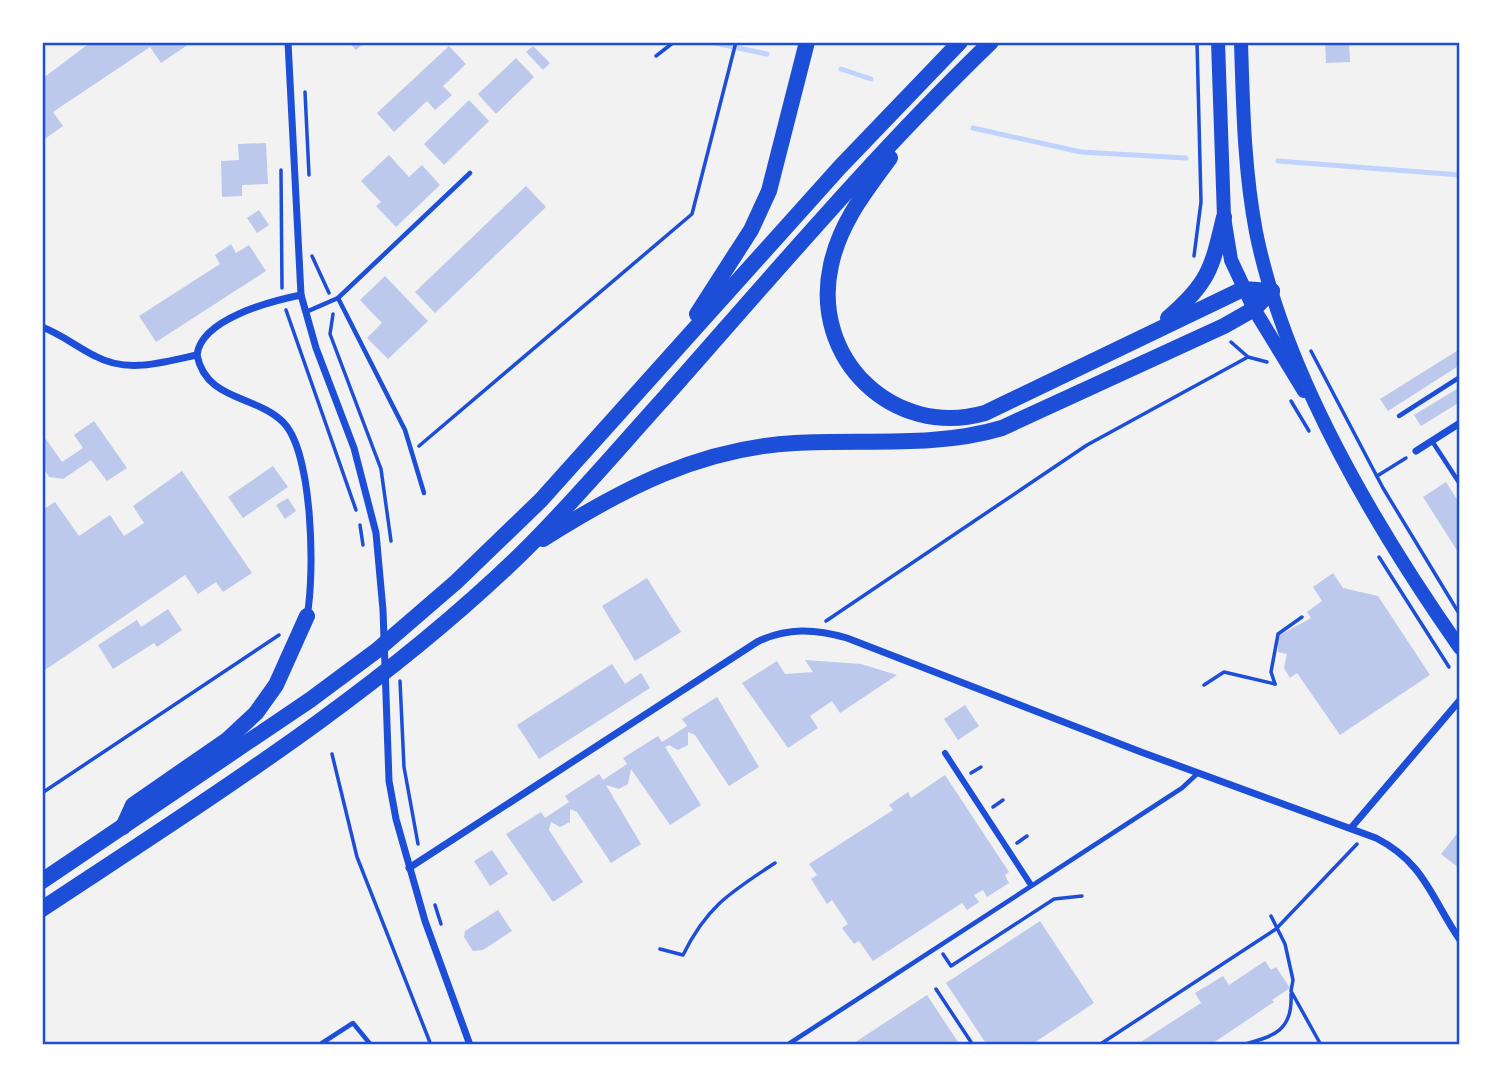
<svg xmlns="http://www.w3.org/2000/svg" width="1502" height="1087" font-family="Georgia,serif">
	<style>
		.lines { fill: none; stroke-linecap: round; stroke-linejoin: round }
		.stream { stroke: #bfd3fe; stroke-width: 5 }
		.building { fill: #bdc9ec }
		.path { stroke: #1d4ed8; stroke-width: 3.5 }
		.service { stroke: #1d4ed8; stroke-width: 4.5 }
		.pedestrian { stroke: #1d4ed8; stroke-width: 6 }
		.minor { stroke: #1d4ed8; stroke-width: 7 }
		.primary { stroke: #1d4ed8; stroke-width: 14 }
		.trunk { stroke: #1d4ed8; stroke-width: 16 }
		.neatline { fill: none; stroke: #1d4ed8; stroke-width: 2.5 }
	</style>
	<rect width="100%" height="100%" fill="#f2f2f2"/>
	<g class="lines">
		<!-- stream -->
		<g class="stream">
			<polyline points="710,42 767,54"/>
			<polyline points="841,69 871,79"/>
			<polyline points="973,128 1081,152 1186,158"/>
			<polyline points="1278,161 1460,175"/>
		</g>
	</g>
	<!-- building -->
	<g class="building">
		<polygon points="91,42 192,42 161,63 150,47 53,112 63,126 42,141 42,79"/>
		<polygon points="348,42 365,42 356,50"/>
		<polygon points="1325,42 1349,42 1350,62 1326,63"/>
		<polygon points="449,46 466,64 443,86 452,95 435,110 427,101 394,132 377,113"/>
		<polygon points="533,46 550,63 543,70 526,52"/>
		<polygon points="516,58 534,77 496,114 478,94"/>
		<polygon points="469,100 489,121 444,165 424,144"/>
		<polygon points="266,143 268,184 242,185 242,196 222,197 221,161 239,160 238,144"/>
		<polygon points="389,155 409,177 422,165 440,185 396,227 376,206 381,202 361,181"/>
		<polygon points="526,186 546,207 435,313 415,292"/>
		<polygon points="259,210 269,225 257,233 247,218"/>
		<polygon points="231,244 236,253 249,245 266,271 156,342 139,316 220,264 215,255"/>
		<polygon points="385,276 428,321 388,359 367,338 382,323 360,300"/>
		<polygon points="1460,349 1460,365 1388,411 1380,399"/>
		<polygon points="1460,387 1460,402 1421,426 1414,415"/>
		<polygon points="94,421 127,468 107,481 91,460 63,479 49,477 42,466 42,442 46,439 62,462 83,448 74,435"/>
		<polygon points="273,466 288,487 243,518 228,497"/>
		<polygon points="182,471 252,573 223,592 216,582 198,594 185,575 42,672 42,510 55,502 79,536 110,515 124,536 144,523 133,506"/>
		<polygon points="1446,482 1460,504 1460,555 1423,497"/>
		<polygon points="288,498 296,511 285,519 276,505"/>
		<polygon points="1333,573 1343,588 1378,596 1430,675 1340,735 1297,673 1290,678 1284,668 1287,654 1278,652 1278,636 1311,618 1307,612 1322,601 1313,587"/>
		<polygon points="647,578 681,632 635,661 602,606"/>
		<polygon points="168,609 182,630 157,647 154,643 113,669 98,645 137,620 141,627"/>
		<polygon points="805,660 861,664 897,675 840,713 832,701 810,716 818,728 788,748 742,683 777,661 785,674 813,672"/>
		<polygon points="612,664 625,684 641,673 650,688 539,759 517,725"/>
		<polygon points="717,697 759,767 729,786 695,735 688,732 688,745 678,750 669,745 665,747 701,805 670,825 631,769 628,784 619,789 606,785 641,844 611,863 577,812 570,809 570,822 560,827 551,822 549,830 583,882 553,902 506,834 541,812 545,818 569,802 565,796 599,774 603,780 627,764 623,758 658,736 662,742 687,726 682,719"/>
		<polygon points="965,705 979,726 958,740 944,719"/>
		<polygon points="945,775 1009,872 1005,875 1009,883 987,897 983,890 974,895 979,902 967,910 962,903 873,961 859,941 854,944 842,928 848,924 832,900 827,904 811,879 817,875 809,864 893,810 889,805 908,792 911,798"/>
		<polygon points="1460,830 1460,869 1441,854"/>
		<polygon points="492,850 508,874 490,886 474,861"/>
		<polygon points="498,910 512,931 483,950 473,951 464,937 465,931"/>
		<polygon points="1040,921 1094,1003 1031,1045 987,1045 946,983"/>
		<polygon points="1265,961 1271,970 1276,967 1290,988 1272,1000 1274,1002 1210,1045 1136,1045 1201,1003 1195,993 1223,976 1229,985"/>
		<polygon points="927,995 960,1045 851,1045"/>
	</g>
	<g class="lines">
		<!-- path -->
		<g class="path">
			<polyline points="656,56 674,42"/>
			<polyline points="305,92 309,175"/>
			<polyline points="281,170 282,288"/>
			<polyline points="312,256 329,293"/>
			<polyline points="1194,256 1201,202 1197,42"/>
			<polyline points="286,310 356,510"/>
			<polyline points="333,314 330,334 381,469 391,541"/>
			<polyline points="1231,342 1248,357 1267,362"/>
			<polyline points="1311,351 1383,488 1460,615"/>
			<polyline points="1291,401 1309,431"/>
			<polyline points="419,446 692,214 736,42"/>
			<polyline points="1377,476 1406,458"/>
			<polyline points="360,525 363,545"/>
			<polyline points="1379,557 1449,667"/>
			<polyline points="826,621 1087,445 1248,357"/>
			<polyline points="400,681 404,767 418,844"/>
			<polyline points="1275,684 1271,672 1278,634 1302,617"/>
			<polyline points="1204,685 1224,672 1275,684"/>
			<polyline points="332,754 357,857 431,1045"/>
			<polyline points="971,773 981,767"/>
			<polyline points="42,793 279,635"/>
			<polyline points="993,807 1003,800"/>
			<polyline points="1017,843 1027,836"/>
			<polyline points="435,905 441,924"/>
			<polyline points="1271,916 1285,944 1293,980 1291,991 1321,1045"/>
			<path d="M660,949l23,6c24,-49 48,-63 92,-92"/>
			<polyline points="943,954 951,966 1054,899 1082,896"/>
			<polyline points="936,989 973,1045"/>
			<polyline points="1099,1045 1276,929 1357,844"/>
			<path d="M1242,1045c32,-9 51,-14 49,-51"/>
		</g>
		<!-- service -->
		<g class="service">
			<polyline points="338,298 405,430 424,493"/>
			<polyline points="306,312 338,298 470,173"/>
			<polyline points="1399,416 1460,377"/>
			<polyline points="1432,441 1460,484"/>
			<polyline points="319,1045 353,1023 371,1045"/>
			<polyline points="787,1045 1182,788 1197,774"/>
		</g>
		<!-- pedestrian -->
		<polyline class="pedestrian" points="945,753 1031,885"/>
		<!-- minor -->
		<g class="minor">
			<polyline points="288,42 301,295 316,348 354,448 376,533 383,610 389,781 396,819 425,921 470,1045"/>
			<path d="M42,327c19,7 35,20 53,29 33,18 68,6 102,-1 4,-36 74,-54 104,-60"/>
			<path d="M197,355c9,46 59,40 86,67 30,30 32,152 24,194"/>
			<polyline points="1416,451 1460,423"/>
			<polyline points="1351,828 1460,700"/>
			<path d="M409,868l348,-226c30,-15 59,-13 90,-4l294,114 235,86c49,25 55,60 84,102"/>
		</g>
		<!-- primary -->
		<g class="primary">
			<polyline points="1218,42 1224,217 1231,260 1254,309 1304,391"/>
			<path d="M1241,42c2,64 3,127 15,190 29,144 120,296 204,416"/>
		</g>
		<!-- trunk -->
		<g class="trunk">
			<path d="M890,158c-25,34 -50,65 -59,107 -21,93 62,174 154,148l258,-124 29,2"/>
			<polyline points="697,314 751,230 769,191 807,42"/>
			<path d="M1168,318c41,-35 44,-50 56,-101"/>
			<path d="M543,539c79,-50 157,-91 252,-96 69,-4 140,5 207,-15l222,-102 30,-17 18,-18"/>
			<polyline points="123,827 133,805 227,740 256,713 276,685 307,616"/>
			<polyline points="42,881 310,700 376,651 456,582 541,500 840,167 960,42"/>
			<path d="M42,909c166,-110 336,-216 479,-355 51,-50 97,-105 145,-158 106,-120 210,-243 325,-354"/>
		</g>
	</g>
	<!-- border -->
	<rect width="1502" height="1087" fill="none" stroke="#ffffff" stroke-width="88"/>
	<rect x="44" y="44" width="1414" height="999" class="neatline"/>
</svg>
